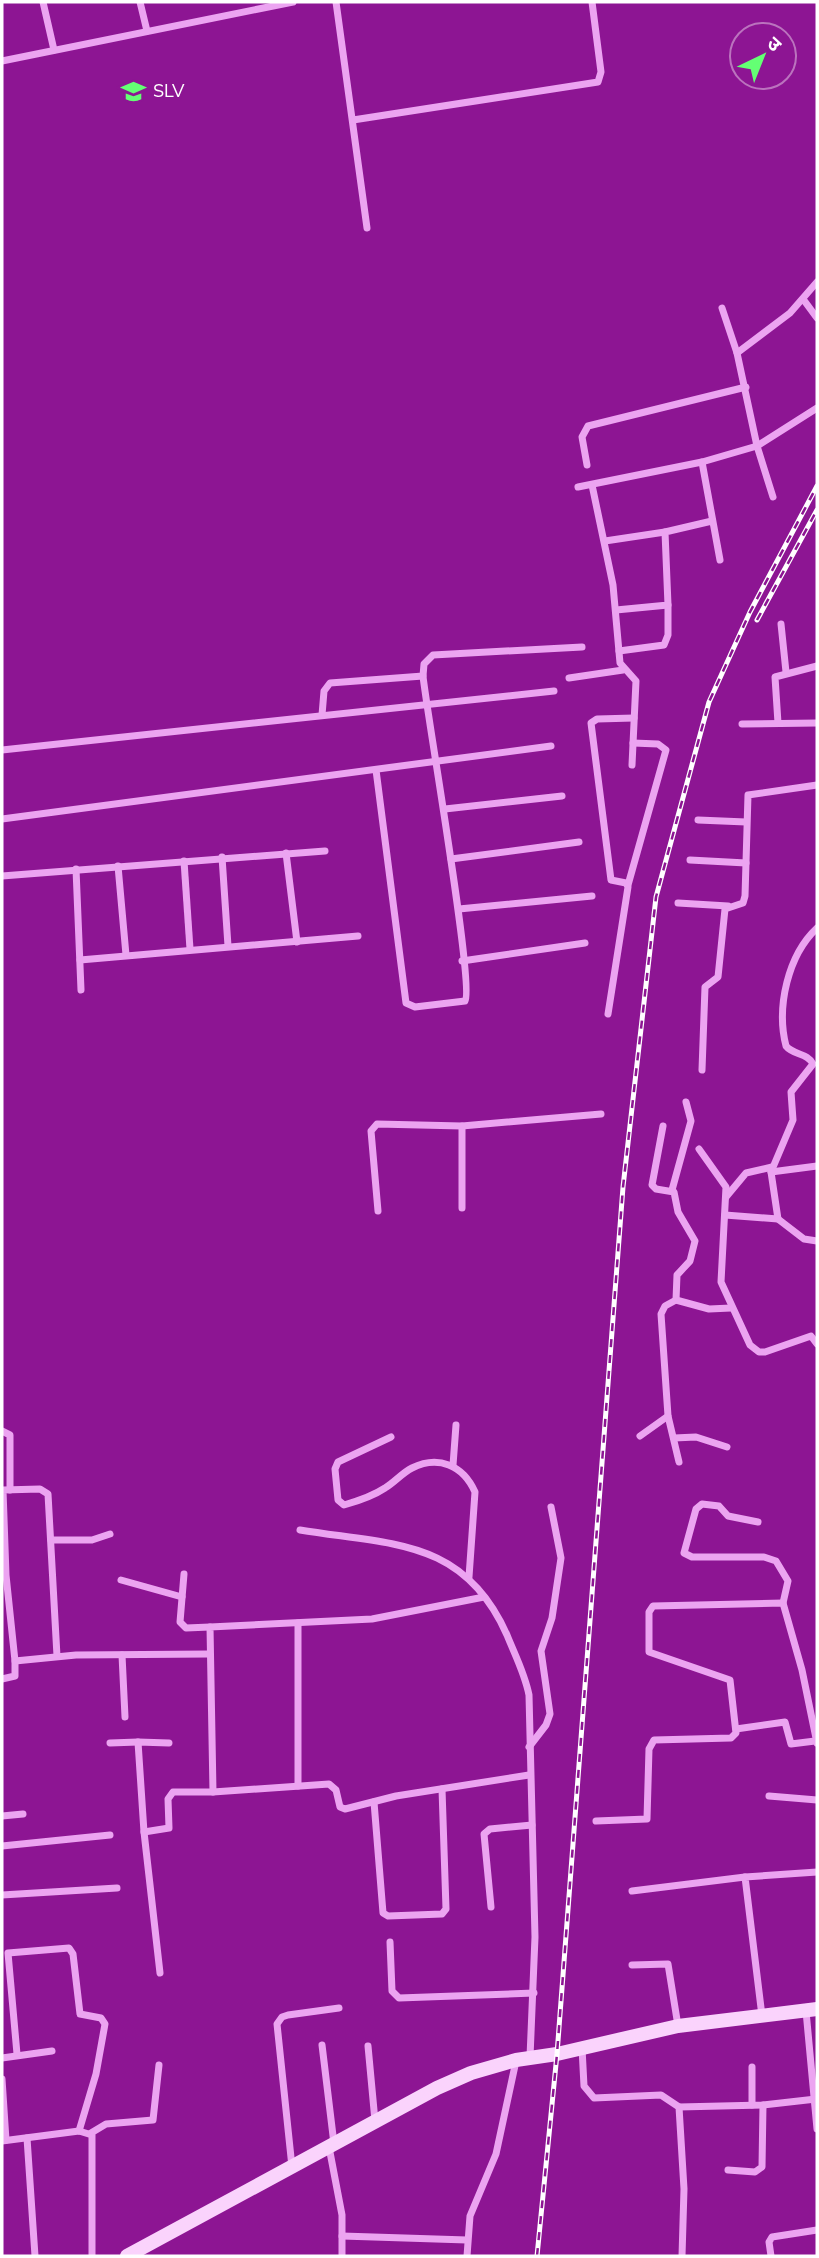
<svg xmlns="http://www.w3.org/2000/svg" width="819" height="2258" font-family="'Nunito Sans','Noto Sans Devanagari',sans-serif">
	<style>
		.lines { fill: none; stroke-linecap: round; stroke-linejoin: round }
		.minor { stroke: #eca4f1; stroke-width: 7 }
		.secondary { stroke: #fad3fc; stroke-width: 14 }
		.rail-casing { stroke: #fff; stroke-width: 5 }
		.rail { stroke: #8d1593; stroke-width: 2.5; stroke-dasharray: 8; stroke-linecap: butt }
		.labels { text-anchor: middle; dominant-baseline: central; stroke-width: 5; stroke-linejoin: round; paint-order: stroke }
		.poi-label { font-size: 18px; fill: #fff; stroke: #8d1593; text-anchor: start }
	</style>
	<rect width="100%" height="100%" fill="#8d1593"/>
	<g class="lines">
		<!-- minor -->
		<g class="minor">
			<polyline points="43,2 54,50"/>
			<polyline points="140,2 147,31"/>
			<polyline points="336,2 367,228"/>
			<polyline points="2,61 293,2"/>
			<polyline points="353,120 598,82 601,72 592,2"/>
			<polyline points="803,299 817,318"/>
			<polyline points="722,308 737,353"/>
			<polyline points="702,462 720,560"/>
			<polyline points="587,465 582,437 588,426 746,387"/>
			<polyline points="592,485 613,585 620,663 636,681 632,765"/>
			<polyline points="578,487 702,462 757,446 817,408"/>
			<polyline points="773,497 757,446 737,353 790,313 817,282"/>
			<polyline points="605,541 665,532"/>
			<polyline points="616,610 668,605 665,532 712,521"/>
			<polyline points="781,624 786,672"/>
			<polyline points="619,651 664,645 668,635 668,605"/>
			<polyline points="569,678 623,670"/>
			<polyline points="322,715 324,691 330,683 423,676 424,664 433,655 582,647"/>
			<polyline points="778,723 775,677 817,666"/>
			<polyline points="742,724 817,723"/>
			<polyline points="2,750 554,691"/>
			<path d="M376,770l30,233 9,4 50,-6c10,-13 -38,-286 -42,-325"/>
			<polyline points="445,809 562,796"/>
			<polyline points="2,819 551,746"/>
			<polyline points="698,820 746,822"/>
			<polyline points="286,853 297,942"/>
			<polyline points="222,857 228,946"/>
			<polyline points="451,859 579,842"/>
			<polyline points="690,860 746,863"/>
			<polyline points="184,861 190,949"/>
			<polyline points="118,866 126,955"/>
			<polyline points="76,869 81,990"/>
			<polyline points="2,876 325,851"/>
			<polyline points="628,885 666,750 658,744 633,743"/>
			<polyline points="678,903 728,906"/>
			<polyline points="459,909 592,896"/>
			<polyline points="80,960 358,936"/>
			<polyline points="462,961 585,943"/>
			<polyline points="608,1014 628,887 626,883 611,880 591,723 597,719 634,718"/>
			<polyline points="702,1070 705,987 718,977 725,909 743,903 745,896 748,795 817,785"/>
			<polyline points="663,1126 652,1185 656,1189 674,1192 678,1212 695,1241 690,1261 677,1275 676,1300 709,1309 731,1308"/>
			<polyline points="699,1149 726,1187 721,1282 750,1345 759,1352 765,1352 811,1336 817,1344"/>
			<polyline points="771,1172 817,1166"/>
			<polyline points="672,1190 691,1121 686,1102"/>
			<polyline points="726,1197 746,1173 772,1167"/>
			<polyline points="462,1208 462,1126"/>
			<polyline points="378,1211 371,1131 377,1124 462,1126 601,1114"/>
			<path d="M725,1215l53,4 -7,-47 22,-52 -2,-28 22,-28c-5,-11 -20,-9 -27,-18 -10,-39 2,-91 31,-118"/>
			<polyline points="778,1219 804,1239 817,1241"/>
			<polyline points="668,1416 679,1462"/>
			<polyline points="2,1431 10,1435 10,1490"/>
			<polyline points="640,1436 668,1416 661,1314 665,1306 676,1300"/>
			<path d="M391,1437l-53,25 -3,7 3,31 6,5c14,-4 29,-9 41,-17 10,-6 17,-15 27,-20 26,-13 51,-3 63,24l-6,85"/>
			<polyline points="674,1438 696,1437 727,1447"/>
			<polyline points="453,1465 456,1425"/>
			<polyline points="758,1522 728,1516 719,1506 702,1504 696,1509 684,1553 692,1557 764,1557 776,1561 788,1581 783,1603"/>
			<path d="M300,1530c91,15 164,8 207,105 8,20 18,39 22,60l6,242 -5,120"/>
			<polyline points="51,1540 92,1540 110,1534"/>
			<polyline points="184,1574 180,1622 186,1628 210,1627"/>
			<polyline points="121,1580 182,1597"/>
			<polyline points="484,1597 372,1619 210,1627 213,1792 329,1784 336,1790 340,1807 345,1809 396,1796 529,1775"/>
			<polyline points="298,1623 298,1786"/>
			<polyline points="122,1655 125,1717"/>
			<polyline points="57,1656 48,1494 40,1489 3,1490 6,1575 15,1661 76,1655 209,1654"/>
			<polyline points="2,1679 15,1676 15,1661"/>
			<polyline points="736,1729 785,1722 791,1744 815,1741"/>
			<polyline points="110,1743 138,1742"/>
			<polyline points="529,1747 546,1725 550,1714 541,1651 552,1618 561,1558 551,1507"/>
			<polyline points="769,1796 817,1800"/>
			<polyline points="374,1802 383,1913 388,1916 442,1914 446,1909 442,1789"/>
			<polyline points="2,1816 23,1814"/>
			<polyline points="596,1821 647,1819 649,1749 654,1740 731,1738 736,1733 730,1680 649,1652 649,1612 653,1606 783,1603 802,1670 817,1743"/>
			<polyline points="144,1832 138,1742 169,1743"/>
			<polyline points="2,1846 110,1835"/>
			<polyline points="632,1891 745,1877"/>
			<polyline points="2,1895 117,1888"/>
			<polyline points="491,1907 484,1834 490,1829 532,1825"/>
			<polyline points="390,1942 392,1991 399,1998 534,1993"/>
			<polyline points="632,1965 668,1964 678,2026"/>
			<polyline points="160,1973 144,1832 169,1828 168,1799 173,1792 213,1792"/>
			<polyline points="806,2011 817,2129"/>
			<polyline points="762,2016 745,1877 817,1872"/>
			<polyline points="322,2045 334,2144"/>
			<polyline points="368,2046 375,2121"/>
			<polyline points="582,2048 584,2086 594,2098 661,2095 679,2107 684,2189 682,2256"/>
			<polyline points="17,2054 8,1953 69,1948 73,1954 80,2014 101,2018 105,2024 96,2074 79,2131"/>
			<polyline points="2,2058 52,2051"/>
			<polyline points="752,2067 752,2105"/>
			<polyline points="2,2079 6,2140"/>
			<polyline points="679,2107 763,2105 816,2099"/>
			<polyline points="91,2133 106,2124 153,2120 159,2065"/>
			<polyline points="27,2138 35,2256"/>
			<polyline points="2,2141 79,2131 92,2135 92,2256"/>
			<polyline points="329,2147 342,2215 342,2256"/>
			<polyline points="292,2167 277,2024 282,2017 288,2015 339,2008"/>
			<polyline points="728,2170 755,2172 762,2167 763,2105"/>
			<polyline points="342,2236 467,2240"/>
			<polyline points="467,2256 470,2216 496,2154 516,2061"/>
			<polyline points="771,2256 769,2242 772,2237 817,2230"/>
		</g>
		<!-- secondary -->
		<polyline class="secondary" points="127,2256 437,2088 471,2073 516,2060 557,2054 678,2026 817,2009"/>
		<defs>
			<g id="rail">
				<polyline points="757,620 817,510"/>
				<polyline points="537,2256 557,2054 623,1187 656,897 709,702 750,612 817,486"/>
			</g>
		</defs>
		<!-- rail casing -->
		<use href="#rail" class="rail-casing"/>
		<!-- rail -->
		<use href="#rail" class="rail"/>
	</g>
	<!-- icons -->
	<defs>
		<symbol id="school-bare" viewBox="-9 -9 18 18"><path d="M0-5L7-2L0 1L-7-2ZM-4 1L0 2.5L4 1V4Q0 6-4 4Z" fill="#64ff74" stroke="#8d1593" stroke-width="2.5" paint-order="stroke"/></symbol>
	</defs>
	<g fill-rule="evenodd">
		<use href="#school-bare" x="116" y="74" width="35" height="35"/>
	</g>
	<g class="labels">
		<!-- poi labels -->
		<g class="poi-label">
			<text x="153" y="91">SLV</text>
		</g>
	</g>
	<!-- border -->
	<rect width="819" height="2258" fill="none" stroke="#ffffff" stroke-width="7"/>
	<!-- north arrow -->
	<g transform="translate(763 56) rotate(43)"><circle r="33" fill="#8d1593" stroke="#bb73be" stroke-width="2"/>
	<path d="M0-5L12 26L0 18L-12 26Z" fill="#64ff74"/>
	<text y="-10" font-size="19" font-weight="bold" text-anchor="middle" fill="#ffffff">उ</text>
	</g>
</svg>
